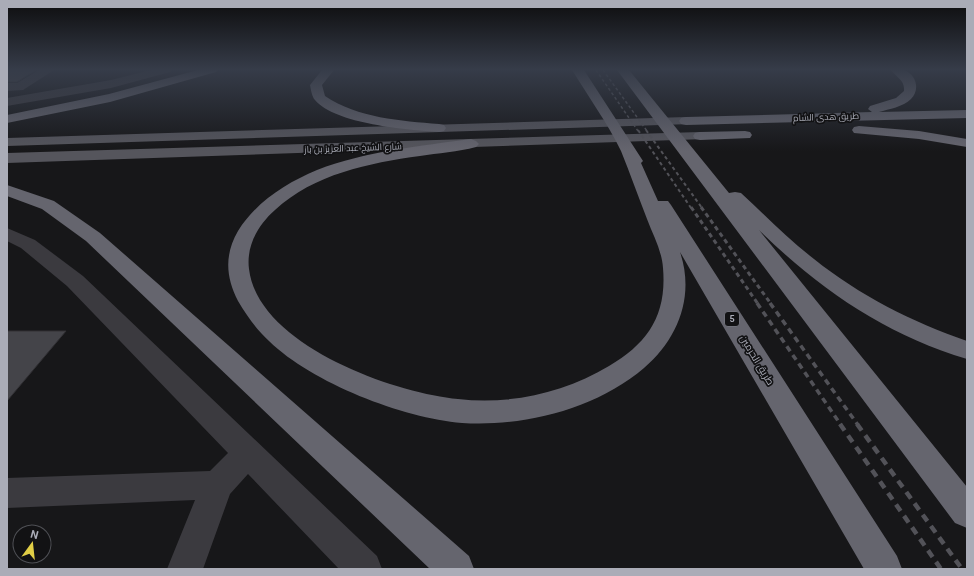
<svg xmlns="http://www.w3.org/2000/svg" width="974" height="576" font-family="Roboto,Cairo,sans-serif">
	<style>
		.building { fill: #444449; stroke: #323135 }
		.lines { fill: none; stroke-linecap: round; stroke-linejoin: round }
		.minor { fill: #3b3a3f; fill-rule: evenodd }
		.major { fill: #55555c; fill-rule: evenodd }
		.highway { fill: #65656e; fill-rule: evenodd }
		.rail-far4 { stroke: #525258; stroke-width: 1.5; stroke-dasharray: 3 2.5; stroke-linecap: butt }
		.rail-far3 { stroke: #525258; stroke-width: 2; stroke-dasharray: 3.5 3; stroke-linecap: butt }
		.rail-far2 { stroke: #525258; stroke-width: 3; stroke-dasharray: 4.5 3.5; stroke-linecap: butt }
		.rail-far1 { stroke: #525258; stroke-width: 3.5; stroke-dasharray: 6 4.5; stroke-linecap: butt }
		.rail { stroke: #525258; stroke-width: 4.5; stroke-dasharray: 8 6; stroke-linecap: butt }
		.labels { text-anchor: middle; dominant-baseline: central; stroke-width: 3.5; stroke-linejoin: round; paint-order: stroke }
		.far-street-label { font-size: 9px; fill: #aaacb7; stroke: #121214 }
		.shield { fill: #121214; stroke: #7c7e86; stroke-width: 1 }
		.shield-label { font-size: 9px; font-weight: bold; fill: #aaacb7 }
		.street-label { font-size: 10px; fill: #aaacb7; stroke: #121214 }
	</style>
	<rect width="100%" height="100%" fill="#171719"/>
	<!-- building -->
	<g class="building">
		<polygon points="7,70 36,70 17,82 7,82"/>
		<polygon points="7,331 66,331 7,401"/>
	</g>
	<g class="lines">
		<!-- minor -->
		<g class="minor">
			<polygon points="39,70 54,70 23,90 7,91 7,83 17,83"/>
			<polygon points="151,70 172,70 170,72 111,88 7,106 7,98 111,80"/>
			<polygon points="7,228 35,240 83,276 377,556 382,569 339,569 248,474 230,494 203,569 167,569 195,500 7,508 7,478 210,471 228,453 67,286 21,248 7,241"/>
		</g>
		<!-- major -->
		<g class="major">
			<polygon points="686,117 691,118 693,121 691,124 7,146 7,138"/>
			<polygon points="700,132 705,133 707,136 705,139 7,163 7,153"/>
		</g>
		<!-- highway -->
		<g class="highway">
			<polygon points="198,70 218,70 216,72 110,102 7,123 7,115 109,94"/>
			<path d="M322,70h12l-12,15 3,11c33,22 76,25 114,28l5,1 2,3 -2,3 -5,1c-31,-2 -104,-8 -124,-32 -3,-3 -4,-10 -5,-15z"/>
			<path d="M572,70h12l59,91 -2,2 17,38h10l3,4 226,351 5,13h-38l-184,-317c15,44 -2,87 -36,116 -48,41 -120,59 -182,55 -59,-5 -150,-40 -193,-82 -13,-12 -22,-25 -31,-40 -12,-23 -14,-46 0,-70 18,-29 48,-48 79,-61 49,-19 103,-24 154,-31l5,2 3,3 -3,3c-18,5 -38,6 -56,9 -51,7 -106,18 -145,54 -17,15 -29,36 -26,59 9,76 145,124 209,130 52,6 106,-6 151,-33 39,-23 58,-51 54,-98 -1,-17 -10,-33 -16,-49 -9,-23 -17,-46 -26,-68 -13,-27 -33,-55 -49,-81z"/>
			<path d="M617,70h12l100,123 6,-1 6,1c24,22 47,46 73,66 45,36 98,63 153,82v18c-81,-24 -148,-70 -208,-129l208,257v41l-12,-5z"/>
			<path d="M891,70c4,0 10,-1 13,0 13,5 16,20 7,29 -8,8 -22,10 -32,13l88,-2v8l-281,7 -5,-1 -2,-3 2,-3 5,-1 186,-5 -4,-3 2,-3 26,-8 8,-7c1,-11 -7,-13 -13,-21z"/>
			<polygon points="859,126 919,131 967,139 967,147 919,139 854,133 852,130 854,127"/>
			<polygon points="745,131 750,132 752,135 750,138 700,140 695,139 693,136 695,133 700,132"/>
			<polygon points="7,185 54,201 100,233 469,556 474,569 430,569 86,241 42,209 7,196"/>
		</g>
		<!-- rail-far4 -->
		<g class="rail-far4">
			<polyline points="596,70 638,131"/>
			<polyline points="603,70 647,131"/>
		</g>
		<!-- rail-far3 -->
		<g class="rail-far3">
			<polyline points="638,130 691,208"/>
			<polyline points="646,130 702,208"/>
		</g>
		<!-- rail-far2 -->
		<g class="rail-far2">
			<polyline points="691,207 758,304"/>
			<polyline points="701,207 771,304"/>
		</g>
		<!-- rail-far1 -->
		<g class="rail-far1">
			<polyline points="757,303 841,425"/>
			<polyline points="770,303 858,425"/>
		</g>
		<!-- rail -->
		<g class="rail">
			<polyline points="840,424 941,569"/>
			<polyline points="857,424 962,569"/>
		</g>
	</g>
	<!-- sky -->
	<linearGradient id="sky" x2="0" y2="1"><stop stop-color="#0d0d0e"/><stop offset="0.46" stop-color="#363c49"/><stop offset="1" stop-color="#363c49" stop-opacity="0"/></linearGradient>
	<rect width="974" height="151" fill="url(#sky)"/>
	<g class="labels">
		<!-- far-street labels -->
		<g class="far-street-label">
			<text transform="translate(826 117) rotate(-2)">طريق هدى الشام</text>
			<text transform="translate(353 148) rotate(-2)">شارع الشيخ عبد العزيز بن باز</text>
		</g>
		<!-- shield labels -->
		<rect class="shield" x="725" y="312" width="14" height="14" rx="3"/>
		<g class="shield-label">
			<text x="732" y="319">5</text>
		</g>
		<!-- street labels -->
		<g class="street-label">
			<text transform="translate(757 360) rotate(59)">طريق الحرمين</text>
		</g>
	</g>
	<!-- border -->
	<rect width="974" height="576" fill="none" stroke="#aaacb7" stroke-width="16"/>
	<!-- north arrow -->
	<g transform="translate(32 544) rotate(15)"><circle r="19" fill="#121214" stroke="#4f5055"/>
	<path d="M0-3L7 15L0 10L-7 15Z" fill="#e1ce46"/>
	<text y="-6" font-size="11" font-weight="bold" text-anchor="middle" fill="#aaacb7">N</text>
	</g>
</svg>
